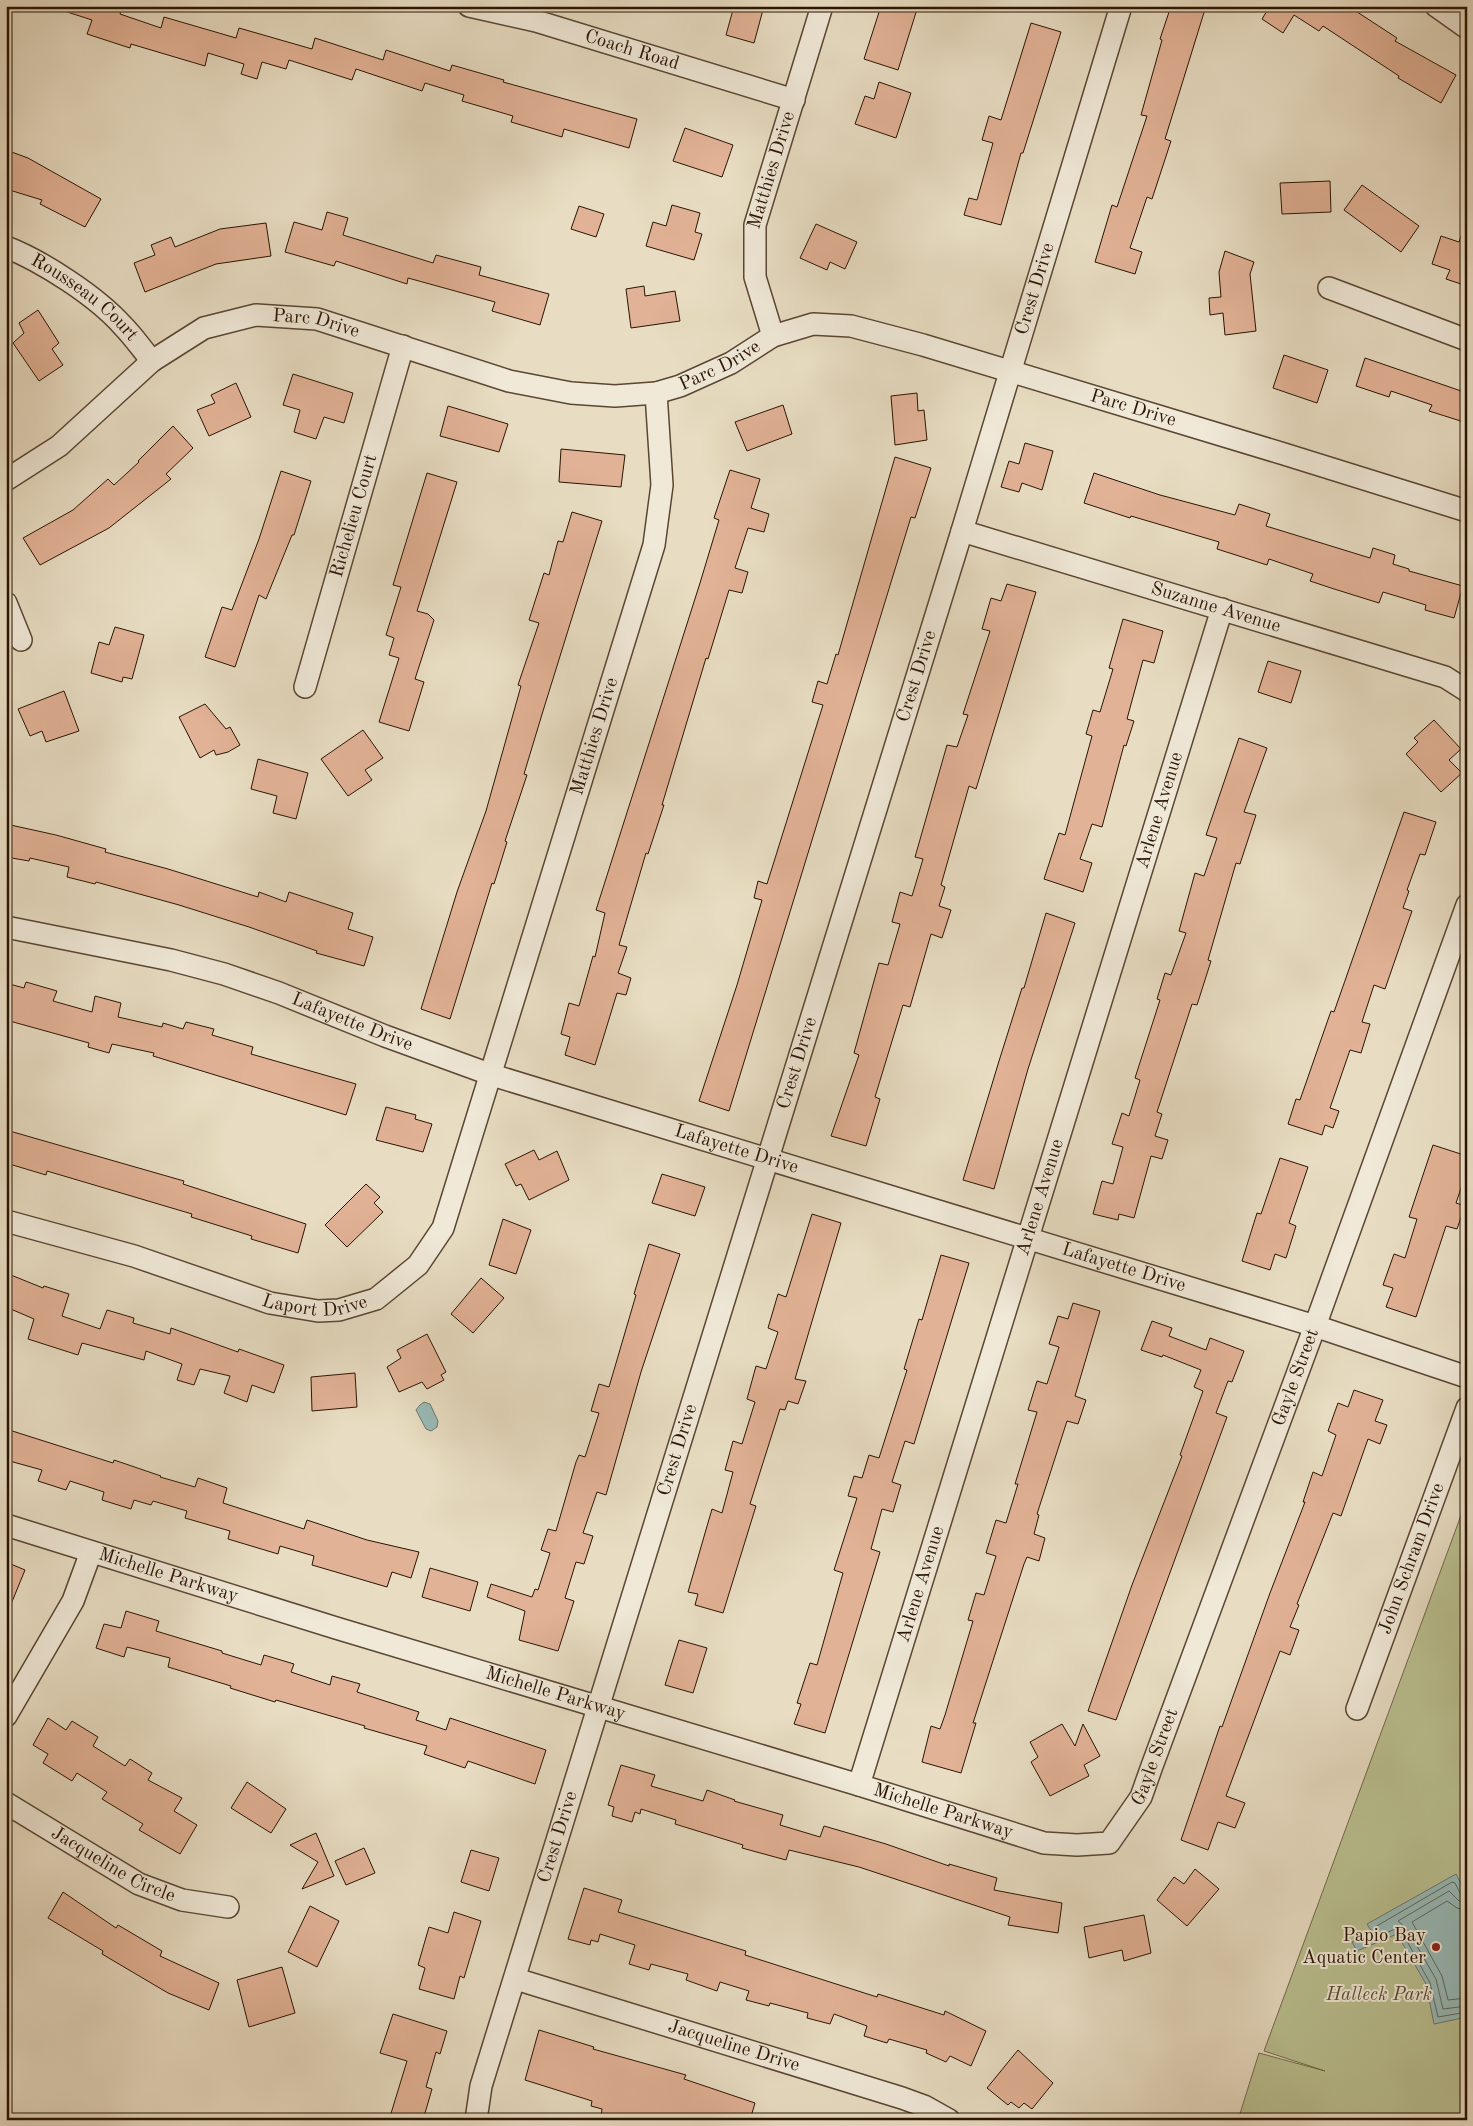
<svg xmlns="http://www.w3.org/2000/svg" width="1473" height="2126" font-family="'Old Standard TT',serif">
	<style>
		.green { fill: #bac091; stroke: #726a4a }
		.water { fill: #98bbb8; stroke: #6c7870 }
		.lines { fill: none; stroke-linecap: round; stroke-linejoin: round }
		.shore { stroke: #61685e; stroke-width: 1 }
		.building { fill: #e2b296; stroke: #2a1403 }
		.street-casing { stroke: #5a4633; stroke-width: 24 }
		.street { stroke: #f0e9d8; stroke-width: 21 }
		.poi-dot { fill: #8f2418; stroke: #f0e9d8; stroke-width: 2 }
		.labels { text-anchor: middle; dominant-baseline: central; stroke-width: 4; stroke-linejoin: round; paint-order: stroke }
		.street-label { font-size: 19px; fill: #2a1403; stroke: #f0e9d8 }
		.poi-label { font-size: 19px; fill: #2a1403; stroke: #f0e9d8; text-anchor: end }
		.park-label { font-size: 19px; font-style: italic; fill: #5c5035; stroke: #f0e9d8 }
	</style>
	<rect width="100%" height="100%" fill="#e8ddc3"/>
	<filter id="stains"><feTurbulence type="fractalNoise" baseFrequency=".004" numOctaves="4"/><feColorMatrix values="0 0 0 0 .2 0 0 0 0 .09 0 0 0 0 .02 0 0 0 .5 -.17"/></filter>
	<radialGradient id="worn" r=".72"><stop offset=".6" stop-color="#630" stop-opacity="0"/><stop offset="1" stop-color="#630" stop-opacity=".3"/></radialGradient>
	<!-- green -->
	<polygon class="green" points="1467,1499 1467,2120 1238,2120 1259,2053 1325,2071 1264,2051"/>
	<!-- water -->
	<g class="water">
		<polygon points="424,1402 430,1404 438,1421 437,1427 431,1431 426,1429 416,1410 420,1405"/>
		<polygon points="1456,1874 1467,1895 1467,2017 1434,2024 1426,1984 1397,1934 1357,1951 1352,1942 1372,1932 1367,1924"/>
	</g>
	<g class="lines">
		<!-- shore -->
		<g class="shore">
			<polyline points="1467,1896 1461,1895 1455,1883 1452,1882 1375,1927 1379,1936 1395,1929 1402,1932 1430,1983 1438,2017 1467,2012"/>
			<polyline points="1467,1902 1459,1901 1449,1891 1398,1921 1407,1929 1436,1979 1443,2009 1467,2006"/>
			<polyline points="1467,1910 1457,1908 1447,1901 1412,1922 1442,1976 1448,2000 1467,1998"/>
		</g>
	</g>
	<!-- building -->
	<g class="building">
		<polygon points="62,6 123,6 120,14 161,28 164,17 236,38 239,28 312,49 315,38 383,60 386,50 450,71 452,65 504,80 503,82 637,119 629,148 564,129 562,137 511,122 513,116 462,101 464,95 425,83 422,91 356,69 352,80 289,60 286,69 262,62 257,79 241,74 244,64 208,53 205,66 131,44 130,48 87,34 92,20 61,10"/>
		<polygon points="734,6 764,6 754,43 726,35"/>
		<polygon points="881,6 918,6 898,70 864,59"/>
		<polygon points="1171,6 1206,6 1165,139 1171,141 1152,199 1147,197 1130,248 1142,252 1135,274 1095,262 1112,205 1117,207 1147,116 1141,115 1162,40 1160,39"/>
		<polygon points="1270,6 1348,6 1397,38 1395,41 1456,75 1441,103 1398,78 1399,76 1323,26 1319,31 1294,15 1283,33 1262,19"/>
		<polygon points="1031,23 1061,32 1023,153 1021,153 1001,225 964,215 969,198 977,200 993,143 982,140 989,116 1001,120"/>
		<polygon points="879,82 911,93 896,138 855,124 865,96 874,99"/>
		<polygon points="685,128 733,145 722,177 673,161"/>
		<polygon points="6,150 28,158 101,199 85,227 40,204 42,200 6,189"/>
		<polygon points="1330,181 1331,212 1282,214 1280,183"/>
		<polygon points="1362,185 1419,226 1401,252 1344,210"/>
		<polygon points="672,205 700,213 695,232 702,234 694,260 646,246 653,222 666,226"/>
		<polygon points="579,206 604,214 596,237 571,229"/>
		<polygon points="327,212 348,218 343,235 433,263 436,255 481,267 479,275 549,294 540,325 492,311 495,302 408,278 407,284 336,261 334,266 285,252 294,222 322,230"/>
		<polygon points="266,223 271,256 216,264 145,292 134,263 155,255 151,245 171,237 175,247 220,229"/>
		<polygon points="816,224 857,242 845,269 830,262 827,270 800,258"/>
		<polygon points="1464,228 1467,228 1467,286 1446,279 1450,270 1432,264 1441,236 1459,242"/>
		<polygon points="1225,251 1254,262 1250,274 1256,331 1225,335 1223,313 1210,315 1209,298 1221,297 1219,272"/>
		<polygon points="644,286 645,296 675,291 680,321 631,328 626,289"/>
		<polygon points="38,310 59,343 52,349 63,365 39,381 13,343 24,333 19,323"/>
		<polygon points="1284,355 1328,370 1317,403 1273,388"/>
		<polygon points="1365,358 1467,393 1467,423 1429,411 1432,405 1391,391 1389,397 1356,386"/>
		<polygon points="293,374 353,393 344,423 324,417 316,439 294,432 300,410 283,405"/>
		<polygon points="236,383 251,417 209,436 197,410 215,403 211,395"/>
		<polygon points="917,393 918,411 924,410 927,440 895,445 891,396"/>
		<polygon points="783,405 792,434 747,451 735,422"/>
		<polygon points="448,406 508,424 499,452 440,436"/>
		<polygon points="173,426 193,448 166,474 171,479 109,528 40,565 23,538 73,510 108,479 114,485 139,462 138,461"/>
		<polygon points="1025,443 1053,451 1042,490 1022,483 1019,492 1001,487 1009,461 1019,464"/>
		<polygon points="561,449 625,455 621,487 559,482"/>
		<polygon points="895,457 931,468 915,518 911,517 729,1111 699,1101 737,985 762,900 754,898 758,881 767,884 823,705 812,702 818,681 827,684 836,654 838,655"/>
		<polygon points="730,470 760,479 751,508 769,514 764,532 748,528 735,568 748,572 742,593 729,590 708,659 706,658 662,805 664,805 648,854 646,853 619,945 627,947 618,973 631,978 626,995 617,993 595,1065 565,1055 570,1037 561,1034 569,1003 579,1006 593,956 595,957 605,913 596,910 700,583 719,520 714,518"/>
		<polygon points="281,471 311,481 294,535 292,535 266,599 259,595 235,667 205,657 222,607 232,610 259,539"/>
		<polygon points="427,473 457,482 417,611 428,614 434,620 415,679 424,682 409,731 379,722 399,658 389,655 394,638 386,635 401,587 393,585"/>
		<polygon points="1094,473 1160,495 1235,515 1239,504 1270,514 1266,526 1370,558 1373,548 1395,555 1393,564 1409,569 1409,571 1463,586 1454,618 1425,610 1426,605 1383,592 1379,603 1331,588 1310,581 1313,574 1269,559 1267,565 1217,549 1219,542 1131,516 1130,518 1084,503"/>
		<polygon points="572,512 602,521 543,711 524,774 527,775 505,841 507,842 494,884 492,883 450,1019 421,1009 457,892 486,811 521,686 518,685 539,623 529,620 544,573 549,575 558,541 563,542"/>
		<polygon points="1007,584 1036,592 976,789 969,786 941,885 945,887 939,906 951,910 942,938 931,934 910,1007 903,1005 875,1097 880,1099 866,1146 831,1136 859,1055 854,1053 879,963 888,965 900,924 892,922 900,892 912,896 923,859 915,857 947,745 957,747 968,715 963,714 990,631 982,629 991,598 1001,601"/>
		<polygon points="1123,619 1163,631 1154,663 1143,660 1127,719 1134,721 1126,746 1124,745 1102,827 1092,824 1080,859 1092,863 1083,892 1044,879 1059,833 1065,835 1092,736 1086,734 1093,710 1100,712 1113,669 1109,668"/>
		<polygon points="115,627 144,635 132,679 123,677 122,682 91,673 99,642 109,645"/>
		<polygon points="1268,661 1301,671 1291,703 1258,692"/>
		<polygon points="64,691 79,731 46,742 42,731 30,736 18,709"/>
		<polygon points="205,704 226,729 230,727 240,745 228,752 216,755 214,750 200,758 179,717"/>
		<polygon points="1434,720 1461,749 1449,760 1462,773 1441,792 1406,754 1418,742 1414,738"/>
		<polygon points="363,730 383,758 365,770 372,780 348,796 321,759"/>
		<polygon points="1239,738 1267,748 1244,812 1256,815 1240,864 1236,863 1208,960 1211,961 1197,1005 1192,1004 1157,1112 1162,1114 1155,1136 1168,1140 1162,1159 1151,1156 1134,1218 1119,1214 1118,1220 1093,1214 1102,1181 1113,1184 1123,1147 1112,1144 1122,1113 1129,1116 1140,1080 1135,1078 1160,1000 1157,999 1165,973 1171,975 1186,933 1179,931 1195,873 1204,876 1217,838 1206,835"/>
		<polygon points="258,759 308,773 296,819 273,813 277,796 251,789"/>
		<polygon points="1404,812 1436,822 1425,855 1420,854 1407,890 1409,891 1403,908 1412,911 1385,989 1374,985 1362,1022 1370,1024 1361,1053 1350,1050 1330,1108 1339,1111 1333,1128 1325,1125 1322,1135 1288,1124 1296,1099 1300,1100 1331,1011 1334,1012"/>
		<polygon points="6,824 56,835 106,849 105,852 168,869 258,897 259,892 286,902 289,892 353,913 348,929 373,937 364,966 316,953 317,951 249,927 179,905 96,882 95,884 67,877 69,867 30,858 29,861 6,857"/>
		<polygon points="1046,913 1075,923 1028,1069 994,1189 963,1180 999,1061 1022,988 1024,988"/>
		<polygon points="26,982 57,991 53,1001 92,1012 95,996 121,1003 118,1017 162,1027 163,1023 183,1029 186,1022 214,1029 212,1035 253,1047 251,1054 356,1084 346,1115 153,1056 154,1053 112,1044 109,1053 88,1047 89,1043 6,1020 6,983 24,988"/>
		<polygon points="386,1107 416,1115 415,1119 432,1124 423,1152 376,1140"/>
		<polygon points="6,1130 184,1181 183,1184 306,1224 298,1253 251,1239 252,1236 191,1217 192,1214 47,1171 46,1175 6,1163"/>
		<polygon points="1433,1145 1467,1156 1467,1171 1456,1203 1465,1206 1457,1229 1446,1226 1416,1317 1386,1307 1393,1288 1383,1285 1394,1254 1405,1258 1417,1219 1409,1217"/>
		<polygon points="534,1150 539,1160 557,1151 569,1180 529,1200 521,1184 516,1186 505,1164"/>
		<polygon points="1280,1158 1308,1167 1289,1223 1296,1226 1286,1258 1275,1254 1270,1270 1242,1261 1257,1213 1261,1214"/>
		<polygon points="662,1174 705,1187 695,1216 652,1203"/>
		<polygon points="366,1184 380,1197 374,1203 383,1212 347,1247 325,1225"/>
		<polygon points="812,1214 841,1223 795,1379 806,1381 798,1404 788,1401 785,1410 780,1409 750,1504 756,1506 723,1613 695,1605 698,1594 688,1592 712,1509 722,1513 733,1472 725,1470 733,1441 742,1444 755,1402 747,1399 756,1366 766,1369 778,1332 768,1328 778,1294 786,1297"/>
		<polygon points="503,1219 531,1230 516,1274 489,1265"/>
		<polygon points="649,1244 680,1254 641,1372 606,1495 597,1492 583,1533 593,1536 584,1564 576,1562 565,1598 574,1601 558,1651 519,1640 525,1611 487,1597 491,1584 532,1597 535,1589 538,1590 550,1553 541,1550 548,1529 556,1531 576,1462 579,1455 585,1457 599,1413 591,1411 599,1384 609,1387 636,1295 634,1294"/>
		<polygon points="941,1255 969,1263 914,1444 905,1441 892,1482 901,1485 893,1512 882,1509 871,1549 880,1552 825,1733 794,1724 801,1704 797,1703 810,1663 817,1665 843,1573 834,1570 857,1498 848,1496 854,1476 862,1478 869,1455 879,1458 907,1370 904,1369 919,1319 922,1320"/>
		<polygon points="6,1273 43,1288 44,1286 69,1294 62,1316 100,1329 107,1310 134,1318 133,1323 170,1334 171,1328 238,1352 239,1349 284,1365 274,1393 252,1385 247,1402 224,1393 230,1376 200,1369 194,1385 177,1380 182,1364 146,1351 144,1360 82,1343 78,1355 28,1339 34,1319 6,1307"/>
		<polygon points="481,1278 504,1298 473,1333 451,1314"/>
		<polygon points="1073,1303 1100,1311 1075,1396 1086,1400 1078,1424 1067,1421 1037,1514 1039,1515 1034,1534 1045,1538 1039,1561 1027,1557 1024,1564 973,1723 976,1723 961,1773 922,1762 931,1726 940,1729 945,1715 973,1621 968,1620 976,1593 984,1595 996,1556 986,1553 996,1520 1006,1523 1018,1484 1015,1484 1037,1412 1028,1410 1037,1381 1047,1384 1059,1347 1049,1344 1058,1316 1068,1319"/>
		<polygon points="1152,1321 1172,1328 1169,1336 1206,1350 1210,1338 1244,1351 1232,1382 1228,1381 1216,1413 1227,1417 1116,1720 1088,1711 1132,1585 1182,1456 1180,1455 1203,1391 1194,1387 1201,1370 1163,1355 1162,1357 1141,1350"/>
		<polygon points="427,1334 446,1372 441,1375 444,1380 427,1389 422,1382 399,1392 387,1367 401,1358 397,1350"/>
		<polygon points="355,1373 357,1407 312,1411 311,1377"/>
		<polygon points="1354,1390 1383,1400 1375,1421 1387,1425 1380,1444 1368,1439 1341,1516 1333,1513 1297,1604 1299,1605 1290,1627 1299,1630 1290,1655 1280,1651 1226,1796 1245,1803 1235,1828 1218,1822 1208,1850 1181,1840 1220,1726 1222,1727 1270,1593 1305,1502 1303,1502 1313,1472 1322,1476 1336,1435 1328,1431 1338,1403 1348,1407"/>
		<polygon points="6,1429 113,1463 114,1460 161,1476 160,1477 195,1487 198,1478 227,1488 223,1503 304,1529 307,1520 367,1540 419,1552 411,1578 392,1572 387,1587 312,1565 314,1556 280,1546 278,1554 228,1539 230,1531 185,1518 187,1511 153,1501 151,1505 134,1500 131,1509 102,1500 104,1492 70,1481 66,1490 38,1481 42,1470 6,1460"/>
		<polygon points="6,1562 25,1570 7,1614 6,1613"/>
		<polygon points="430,1568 478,1582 470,1611 422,1597"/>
		<polygon points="126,1611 159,1621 156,1631 222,1651 222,1653 261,1665 264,1655 294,1664 291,1672 330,1685 332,1676 360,1684 357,1692 419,1712 416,1720 446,1730 450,1718 546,1750 535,1784 468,1761 465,1768 424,1754 427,1746 364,1728 365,1726 276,1700 275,1702 230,1688 231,1686 168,1667 170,1658 127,1647 124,1657 96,1648 104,1624 121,1628"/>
		<polygon points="679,1640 707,1648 693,1693 665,1685"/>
		<polygon points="48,1718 66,1730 72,1721 98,1737 93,1746 125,1766 130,1759 152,1773 148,1780 182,1798 174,1811 197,1825 180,1854 139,1830 143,1824 102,1799 107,1792 77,1773 72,1781 43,1763 48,1754 33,1745"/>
		<polygon points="1062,1724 1075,1746 1083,1724 1100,1756 1084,1765 1089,1776 1050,1796 1031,1762 1038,1757 1030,1742"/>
		<polygon points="621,1765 655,1775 651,1786 703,1801 707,1790 735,1800 734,1801 783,1815 780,1825 820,1837 824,1826 886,1844 949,1866 949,1864 997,1878 994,1890 1062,1903 1058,1933 1008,1925 1010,1917 859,1867 789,1850 786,1860 742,1848 743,1845 675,1824 676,1820 641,1809 640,1814 635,1812 632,1822 612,1816 614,1807 608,1805"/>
		<polygon points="247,1782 286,1809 271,1833 231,1808"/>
		<polygon points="316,1833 334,1876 302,1889 318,1862 290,1845"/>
		<polygon points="364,1848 375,1873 346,1885 335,1861"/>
		<polygon points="471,1850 499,1858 489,1891 461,1882"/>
		<polygon points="1195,1869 1219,1889 1187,1926 1157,1900 1174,1877 1184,1884"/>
		<polygon points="584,1888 622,1900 618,1912 746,1951 745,1955 877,1997 878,1994 944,2015 945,2011 986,2031 971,2066 950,2056 946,2062 926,2053 927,2050 889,2039 887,2043 864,2036 867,2026 834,2014 830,2024 807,2018 808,2013 770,2003 769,2006 746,2000 749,1991 720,1982 717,1991 686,1980 688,1974 651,1964 649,1970 629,1964 635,1945 600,1934 598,1942 591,1940 590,1945 568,1939"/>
		<polygon points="63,1892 116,1928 118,1925 162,1951 160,1956 219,1983 209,2010 168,1993 102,1954 103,1951 48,1918"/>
		<polygon points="310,1906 339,1921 317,1967 288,1952"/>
		<polygon points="454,1912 481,1921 464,1978 460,1976 454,1999 419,1989 425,1968 418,1965 429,1927 448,1933"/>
		<polygon points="1144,1915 1151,1953 1124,1961 1122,1950 1089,1958 1084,1927"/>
		<polygon points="282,1967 295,2013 249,2027 237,1980"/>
		<polygon points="393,2014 447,2031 440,2054 436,2052 426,2087 432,2089 423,2120 389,2120 407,2061 380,2053"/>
		<polygon points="539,2030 594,2047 593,2049 686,2075 684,2079 755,2103 750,2120 659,2120 643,2115 641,2120 634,2120 618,2115 616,2120 610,2120 601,2117 602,2109 591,2106 592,2101 525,2080"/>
		<polygon points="1018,2050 1053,2083 1032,2109 1024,2103 1019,2108 1011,2102 1008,2105 987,2088"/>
	</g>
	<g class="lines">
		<defs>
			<g id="street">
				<path id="s1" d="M469,6l67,15 258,79"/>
				<polyline points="1436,6 1467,28"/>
				<path id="s2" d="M6,247c36,14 90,49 116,78 11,11 20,24 30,36"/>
				<polyline points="1329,288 1467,340"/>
				<path id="s3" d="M773,336l-18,-59v-52l67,-219"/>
				<path id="s4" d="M6,480l53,-34 93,-85 52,-33 52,-13 61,4 192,62 62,12 44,3 41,-3 24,-7 51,-23 42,-27 40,-12 38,2 72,19 361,109 183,57"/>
				<path id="s5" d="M962,531l483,146 22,14"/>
				<polyline points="6,603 21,640"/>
				<path id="s6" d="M305,687l98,-341"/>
				<path id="s7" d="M6,927l165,33 53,14 55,19 106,43 107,39 823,251 152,51"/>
				<path id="s8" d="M6,1221l128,35 136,47 48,8 21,-1 37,-11 42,-34 25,-37 211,-683 8,-60 -6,-92"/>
				<path id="s9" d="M6,1525l330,103 523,157 185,58 33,2 32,-2 32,-46 11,-31 163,-440 152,-421"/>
				<path id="s10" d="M1357,1709l110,-301"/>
				<polyline points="6,1716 73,1601 91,1552"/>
				<path id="s11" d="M859,1785l363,-1176"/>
				<path id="s12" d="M6,1803l133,81 43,16 46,7"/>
				<path id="s13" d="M516,1979l386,119 22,8 25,14"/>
				<path id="s14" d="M476,2120l5,-34 481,-1555 159,-525"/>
			</g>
		</defs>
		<!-- street casing -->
		<use href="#street" class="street-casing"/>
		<!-- street -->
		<use href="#street" class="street"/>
	</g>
	<!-- markers -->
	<circle class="poi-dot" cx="1436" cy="1947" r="5"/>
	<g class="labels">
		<!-- street labels -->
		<g class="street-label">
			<text stroke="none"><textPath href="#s1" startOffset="169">Coach Road</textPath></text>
			<text stroke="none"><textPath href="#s3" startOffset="171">Matthies Drive</textPath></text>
			<text stroke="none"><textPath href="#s14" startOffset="1915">Crest Drive</textPath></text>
			<text stroke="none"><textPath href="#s2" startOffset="94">Rousseau Court</textPath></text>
			<text stroke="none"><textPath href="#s4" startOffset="365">Parc Drive</textPath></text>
			<text stroke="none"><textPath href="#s4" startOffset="785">Parc Drive</textPath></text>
			<text stroke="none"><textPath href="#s4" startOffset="1220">Parc Drive</textPath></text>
			<text stroke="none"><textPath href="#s6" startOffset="178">Richelieu Court</textPath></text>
			<text stroke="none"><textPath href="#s5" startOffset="265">Suzanne Avenue</textPath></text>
			<text stroke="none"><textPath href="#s14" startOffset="1510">Crest Drive</textPath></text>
			<text stroke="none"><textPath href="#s8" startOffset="998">Matthies Drive</textPath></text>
			<text stroke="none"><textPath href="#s11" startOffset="1020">Arlene Avenue</textPath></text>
			<text stroke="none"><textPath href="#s7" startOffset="360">Lafayette Drive</textPath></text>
			<text stroke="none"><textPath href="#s14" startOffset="1105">Crest Drive</textPath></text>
			<text stroke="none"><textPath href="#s7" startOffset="765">Lafayette Drive</textPath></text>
			<text stroke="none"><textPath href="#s11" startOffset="615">Arlene Avenue</textPath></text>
			<text stroke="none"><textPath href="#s7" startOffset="1170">Lafayette Drive</textPath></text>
			<text stroke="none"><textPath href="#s8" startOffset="322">Laport Drive</textPath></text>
			<text stroke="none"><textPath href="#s9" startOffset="1654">Gayle Street</textPath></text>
			<text stroke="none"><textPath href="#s14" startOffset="700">Crest Drive</textPath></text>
			<text stroke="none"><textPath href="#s10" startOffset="160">John Schram Drive</textPath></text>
			<text stroke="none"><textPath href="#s9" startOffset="170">Michelle Parkway</textPath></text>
			<text stroke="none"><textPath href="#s11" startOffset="210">Arlene Avenue</textPath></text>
			<text stroke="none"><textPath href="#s9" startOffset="575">Michelle Parkway</textPath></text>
			<text stroke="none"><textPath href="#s9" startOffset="1249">Gayle Street</textPath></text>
			<text stroke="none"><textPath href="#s9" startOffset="980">Michelle Parkway</textPath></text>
			<text stroke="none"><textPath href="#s14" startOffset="295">Crest Drive</textPath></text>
			<text stroke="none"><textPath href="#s12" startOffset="124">Jacqueline Circle</textPath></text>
			<text stroke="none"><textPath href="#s13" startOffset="228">Jacqueline Drive</textPath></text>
		</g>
		<!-- poi labels -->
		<g class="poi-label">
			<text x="1426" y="1936">Papio Bay<tspan x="1426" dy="22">Aquatic Center</tspan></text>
		</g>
		<!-- park labels -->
		<g class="park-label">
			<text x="1379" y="1995">Halleck Park</text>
		</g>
	</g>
	<!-- margin -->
	<rect width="1473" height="2126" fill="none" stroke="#e8ddc3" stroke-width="25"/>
	<rect x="8" y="8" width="1458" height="2111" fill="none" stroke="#2a1403" stroke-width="2.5"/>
	<rect x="12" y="12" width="1448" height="2101" fill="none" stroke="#2a1403"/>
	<rect width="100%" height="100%" filter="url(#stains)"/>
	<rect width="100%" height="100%" fill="url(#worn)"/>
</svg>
